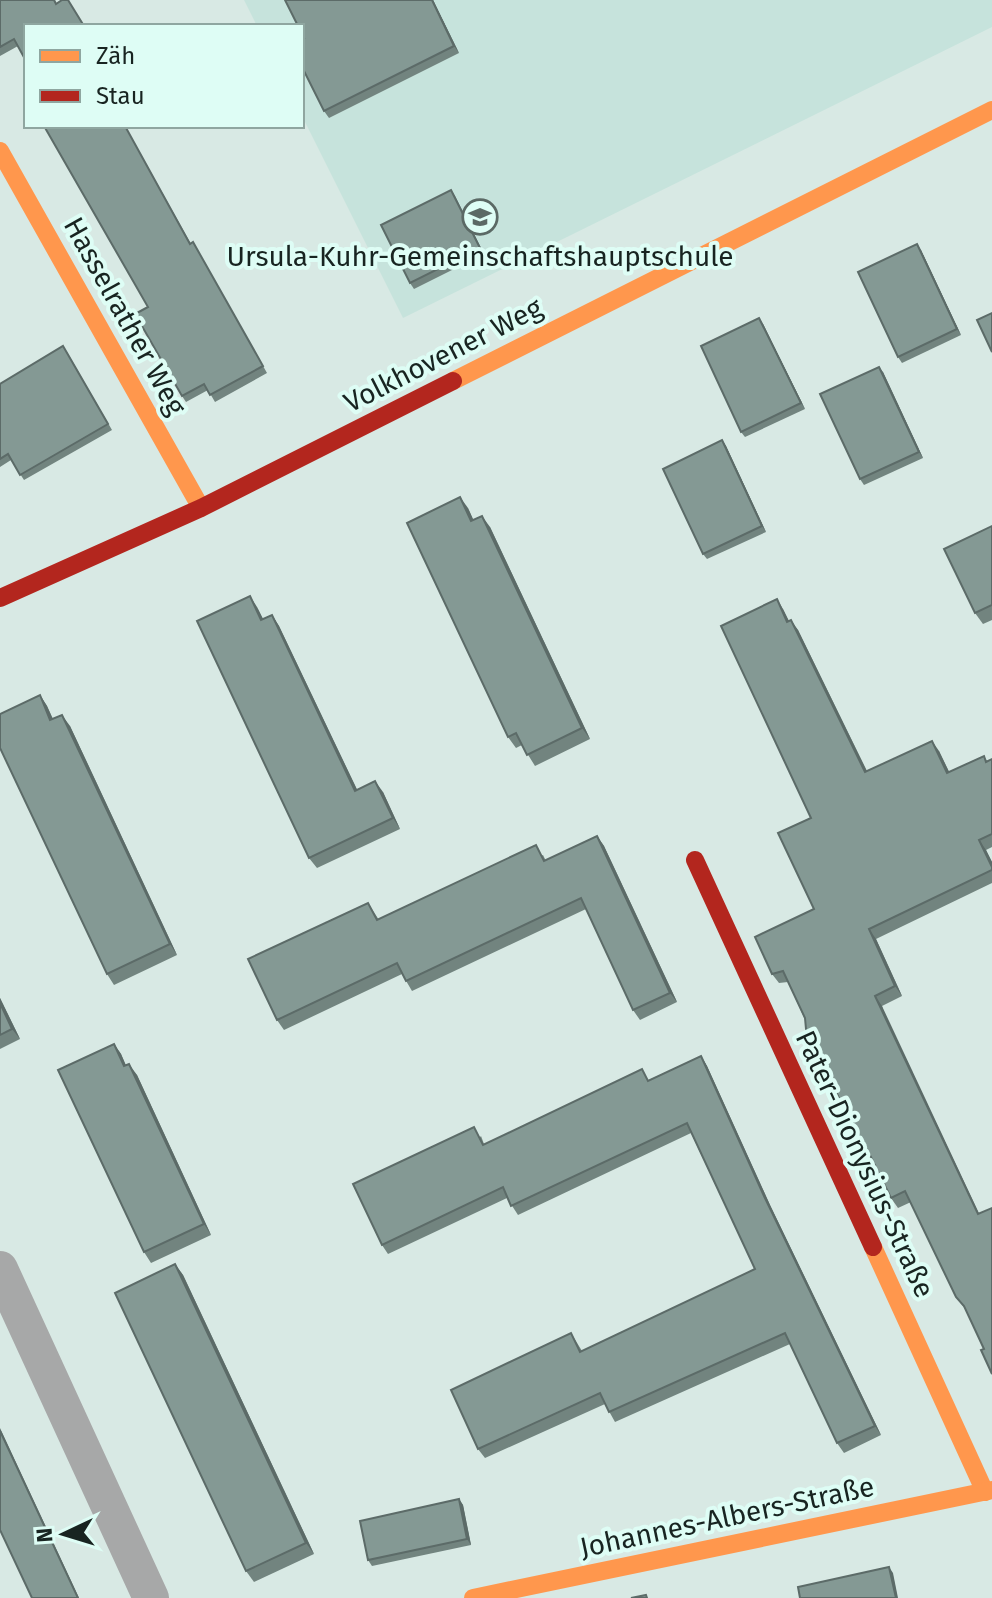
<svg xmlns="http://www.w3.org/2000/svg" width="992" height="1598" font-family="'Fira Sans',sans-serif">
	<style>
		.built { fill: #c6e3dc }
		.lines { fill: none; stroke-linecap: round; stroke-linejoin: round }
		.street { stroke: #a7a8a8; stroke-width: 36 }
		.slow { stroke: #ff974d; stroke-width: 18 }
		.jam { stroke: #b3261e; stroke-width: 18 }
		.wall { fill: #72847f }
		.shaded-wall { fill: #5c6b68 }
		.building { fill: #849994; stroke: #5c6b68; stroke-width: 2 }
		.labels { text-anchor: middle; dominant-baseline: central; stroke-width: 8; stroke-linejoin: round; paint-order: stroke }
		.poi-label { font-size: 28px; fill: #182421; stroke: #defdf5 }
		.street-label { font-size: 28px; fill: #182421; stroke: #defdf5 }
	</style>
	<rect width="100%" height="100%" fill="#d8e9e4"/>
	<!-- built -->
	<polygon class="built" points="244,0 992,0 992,27 403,318 302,116 302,26 257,26"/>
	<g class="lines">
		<!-- street -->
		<polyline class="street" points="0,1269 151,1598"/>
		<!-- slow -->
		<g class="slow">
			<polyline points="0,151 201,508"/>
			<polyline points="453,381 992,110"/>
			<polyline points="873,1247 985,1492"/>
			<polyline points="473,1598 992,1490"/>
		</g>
		<!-- jam -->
		<g class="jam">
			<polyline points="0,598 201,508 453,381"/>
			<polyline points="695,860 873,1247"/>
		</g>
	</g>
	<!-- wall -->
	<g class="wall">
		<polygon points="0,0 55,0 56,3 18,46 0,56"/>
		<polygon points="433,0 459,53 329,118 324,111"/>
		<polygon points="44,126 125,126 191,244 197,249 267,373 215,402 208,390 186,402 182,396 148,307"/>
		<polygon points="451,190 484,254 414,289 410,283"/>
		<polygon points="921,250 961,335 902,363 898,357"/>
		<polygon points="763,324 805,409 745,437 741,432"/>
		<polygon points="67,352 112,430 24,480 11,460 0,467 0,384"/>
		<polygon points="883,372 923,458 864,485 860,479"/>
		<polygon points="722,440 726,446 766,532 707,559 703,554"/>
		<polygon points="468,508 473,520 490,527 590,739 535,766 522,745 516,748 508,737"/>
		<polygon points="992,526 992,620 983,624 975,613"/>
		<polygon points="257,607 263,619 272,615 279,626 357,790 383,792 400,829 317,868 309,858"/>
		<polygon points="783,609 789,621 798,630 867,771 939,751 949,772 984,756 987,761 992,759 992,847 986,850 992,862 992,883 876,939 902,996 882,1006 984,1349 966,1310 956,1297 911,1202 898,1208 891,1198 868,1152 867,1152 860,1142 788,982 779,983 772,974 814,909 811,818"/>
		<polygon points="40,695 47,706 53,719 70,726 177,955 114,985 107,974"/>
		<polygon points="597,836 604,846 677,1002 640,1020 633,1010 586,909 412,991 402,974 284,1030 277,1020 368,903 379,920 543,855 546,861"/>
		<polygon points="0,998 20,1039 0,1049"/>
		<polygon points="114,1044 121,1054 126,1066 137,1075 211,1235 151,1263 144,1252"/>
		<polygon points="701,1056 707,1066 770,1205 881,1435 844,1453 837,1443 790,1344 615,1422 605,1404 485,1458 478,1449 571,1333 582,1351 755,1269 691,1133 518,1215 507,1198 388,1254 382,1245 481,1136 484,1144 649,1080"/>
		<polygon points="175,1264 183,1275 314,1554 254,1582 246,1571"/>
		<polygon points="459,1499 463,1505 471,1545 372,1566 368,1560"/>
	</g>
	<!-- shaded-wall -->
	<g class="shaded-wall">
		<polygon points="432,0 433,0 459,53 454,46"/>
		<polygon points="451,190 455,196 484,254 480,248"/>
		<polygon points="917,244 921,250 961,335 957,329"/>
		<polygon points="759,318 763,324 805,409 801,403"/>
		<polygon points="879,367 883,372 923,458 919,452"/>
		<polygon points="722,440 726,446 766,532 762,526"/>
		<polygon points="460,497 468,508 479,532 471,521"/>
		<polygon points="482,516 490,527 590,739 582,728"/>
		<polygon points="250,596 257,607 269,631 261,620"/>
		<polygon points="777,599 783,609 794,632 787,622"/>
		<polygon points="272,615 279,626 363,802 355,791"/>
		<polygon points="791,620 798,630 872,782 865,772"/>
		<polygon points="40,695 47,706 58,731 50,720"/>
		<polygon points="62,715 70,726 177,955 170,944"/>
		<polygon points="932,741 939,751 954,782 947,773"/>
		<polygon points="375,781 383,792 400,829 393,818"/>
		<polygon points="597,836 604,846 677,1002 670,993"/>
		<polygon points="979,840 986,850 992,862 992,867"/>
		<polygon points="869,929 876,939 902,996 895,986"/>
		<polygon points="875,996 882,1006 984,1224 978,1214"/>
		<polygon points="0,998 20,1039 12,1029 0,1003"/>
		<polygon points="114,1044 121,1054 131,1077 124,1066"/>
		<polygon points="701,1056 707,1066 770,1205 881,1435 875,1426 764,1196"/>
		<polygon points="129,1064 137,1075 211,1235 204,1224"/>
		<polygon points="175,1264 183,1275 314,1554 306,1543"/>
		<polygon points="0,1428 79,1598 78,1598 0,1431"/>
		<polygon points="459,1499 463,1505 471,1545 467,1539"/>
		<polygon points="889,1567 893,1573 898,1598 896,1598"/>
	</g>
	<!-- building -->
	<g class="building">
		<polygon points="0,0 54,0 56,4 62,0 68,0 84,26 26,26 26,61 14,39 0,47"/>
		<polygon points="285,0 432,0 454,46 324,111 302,67 302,39 304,38 302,34 302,26 298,26"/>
		<polygon points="44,126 125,126 190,244 193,242 263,366 210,395 204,384 182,396 135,314 148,307"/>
		<polygon points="451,190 480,248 410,283 381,225"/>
		<polygon points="917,244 957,329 898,357 858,272"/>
		<polygon points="992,313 992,352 977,320"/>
		<polygon points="759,318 801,403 741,432 701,346"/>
		<polygon points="63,346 108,424 20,475 8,454 0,459 0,384"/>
		<polygon points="879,367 919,452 860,479 820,394"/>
		<polygon points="722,440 762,526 703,554 663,469"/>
		<polygon points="460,497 471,521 482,516 582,728 527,755 516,733 508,737 407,523"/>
		<polygon points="992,526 992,605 975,613 944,549"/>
		<polygon points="250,596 261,620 272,615 355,791 375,781 393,818 309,858 197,621"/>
		<polygon points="777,599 787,622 791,620 865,772 932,741 947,773 984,756 986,762 992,759 992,834 979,840 992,867 992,870 869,929 895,986 875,996 978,1214 992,1208 992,1374 981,1350 984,1349 964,1306 956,1297 905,1191 891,1198 863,1141 860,1142 806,1029 805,1018 783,971 772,974 755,937 814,909 778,833 811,818 721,626"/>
		<polygon points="40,695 50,720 62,715 170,944 107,974 0,748 0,714"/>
		<polygon points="597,836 670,993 633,1010 581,898 406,981 397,963 277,1020 248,959 368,903 377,920 536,845 544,861"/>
		<polygon points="0,1003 12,1029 0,1035"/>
		<polygon points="114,1044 124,1066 129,1064 204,1224 144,1252 58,1070"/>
		<polygon points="701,1056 764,1196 875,1426 837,1443 785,1333 609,1412 600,1393 478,1449 451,1390 571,1333 580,1352 755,1269 687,1123 511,1206 503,1187 382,1245 353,1184 474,1127 483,1145 642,1069 648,1081"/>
		<polygon points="175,1264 306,1543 246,1571 115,1293"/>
		<polygon points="0,1431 78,1598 32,1598 0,1530"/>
		<polygon points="459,1499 467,1539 368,1560 360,1521"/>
		<polygon points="889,1567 896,1598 800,1598 798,1587"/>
		<polygon points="646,1595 647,1598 631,1598"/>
	</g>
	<!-- icons -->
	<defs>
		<symbol id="school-ring" viewBox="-11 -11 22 22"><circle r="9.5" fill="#defdf5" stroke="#5b6965" stroke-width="1.5"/><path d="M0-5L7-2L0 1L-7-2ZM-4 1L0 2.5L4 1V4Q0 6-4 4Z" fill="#5b6965"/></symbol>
	</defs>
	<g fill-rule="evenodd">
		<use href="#school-ring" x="460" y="197" width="40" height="40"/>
	</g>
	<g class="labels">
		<!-- poi labels -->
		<g class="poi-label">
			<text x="480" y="256">Ursula-Kuhr-Gemeinschaftshauptschule</text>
		</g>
		<!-- street labels -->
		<g class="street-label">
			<text transform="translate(125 316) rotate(61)">Hasselrather Weg</text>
			<text transform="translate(443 355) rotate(-27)">Volkhovener Weg</text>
			<text transform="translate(865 1164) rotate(65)">Pater-Dionysius-Straße</text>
			<text transform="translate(727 1517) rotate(-12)">Johannes-Albers-Straße</text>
		</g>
	</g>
	<!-- legend -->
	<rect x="24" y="24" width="280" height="104" fill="#defdf5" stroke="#8fa6a0" stroke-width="2"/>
	<rect x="40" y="50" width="40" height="12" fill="#ff974d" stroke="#8fa6a0" stroke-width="2"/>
	<text x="96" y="64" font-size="24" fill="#182421">Zäh</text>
	<rect x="40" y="90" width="40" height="12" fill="#b3261e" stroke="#8fa6a0" stroke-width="2"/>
	<text x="96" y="104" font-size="24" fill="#182421">Stau</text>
	<!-- north arrow -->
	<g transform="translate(64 1534) rotate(266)" stroke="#defdf5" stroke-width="6" paint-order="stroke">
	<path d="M0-6L14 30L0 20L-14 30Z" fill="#182421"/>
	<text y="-12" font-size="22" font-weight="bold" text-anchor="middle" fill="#182421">N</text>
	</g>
</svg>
